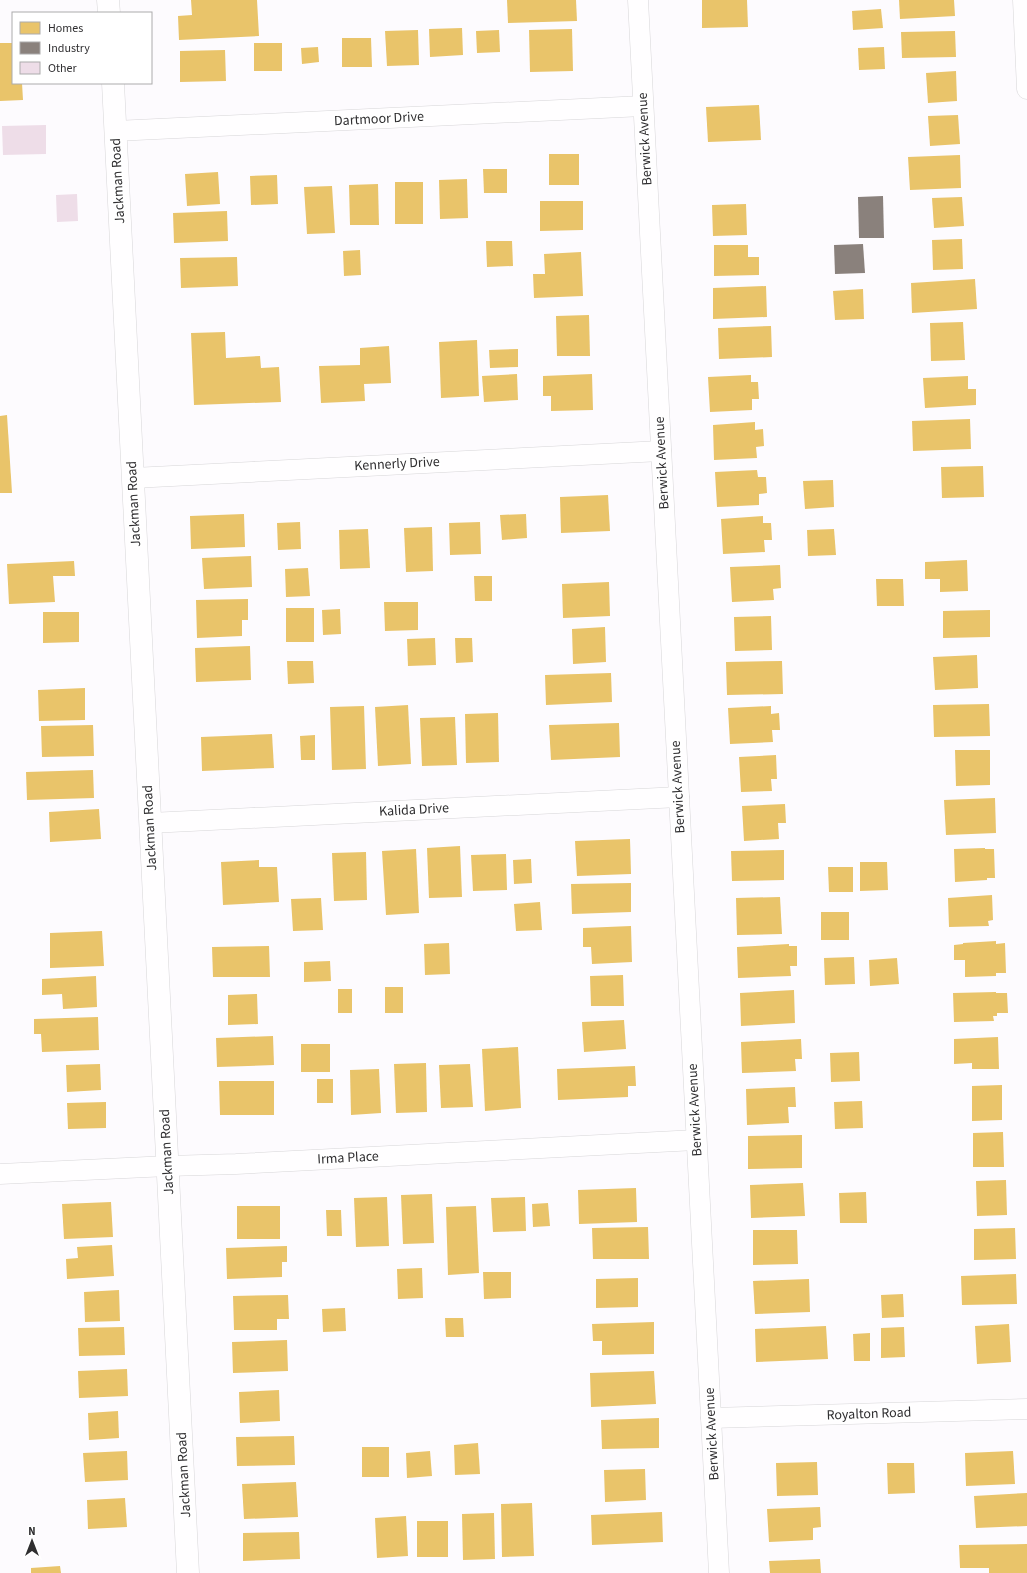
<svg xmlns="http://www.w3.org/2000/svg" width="1027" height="1573" font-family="'Source Sans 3',sans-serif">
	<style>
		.homes { fill: #e9c46a }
		.industry { fill: #8a817c }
		.building { fill: #eedde8 }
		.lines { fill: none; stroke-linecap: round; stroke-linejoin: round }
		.street-casing { stroke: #d7d6d8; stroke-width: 21 }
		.secondary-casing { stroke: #d7d6d8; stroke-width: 23 }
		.street { stroke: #fffeff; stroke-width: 20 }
		.secondary { stroke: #fffeff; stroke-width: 22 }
		.labels { text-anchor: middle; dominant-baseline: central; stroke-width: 4; stroke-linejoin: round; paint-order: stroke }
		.street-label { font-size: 14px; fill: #2f2e30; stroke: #fff }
	</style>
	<rect width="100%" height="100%" fill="#fdfbfe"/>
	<!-- homes -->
	<g class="homes">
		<polygon points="191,0 257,0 259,36 179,40 178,16 192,15"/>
		<polygon points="507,0 576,0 577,21 508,23"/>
		<polygon points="702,0 747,0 748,27 702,28"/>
		<polygon points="899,0 954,0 955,16 900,19"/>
		<polygon points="881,9 883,28 853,30 852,11"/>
		<polygon points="462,28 463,55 430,57 429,29"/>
		<polygon points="572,29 573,71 530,72 529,30"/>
		<polygon points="418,30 419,65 387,66 385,31"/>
		<polygon points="499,30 500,52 477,53 476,31"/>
		<polygon points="955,31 956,57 902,58 901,32"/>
		<polygon points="342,38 371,38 372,67 342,67"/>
		<polygon points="0,43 13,43 13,83 22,83 23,100 0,101"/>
		<rect x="254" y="43" width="28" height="28"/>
		<polygon points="318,47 319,62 302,64 301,48"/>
		<polygon points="884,47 885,69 859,70 858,48"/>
		<polygon points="225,50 226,81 180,82 180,51"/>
		<polygon points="956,71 957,101 928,103 926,73"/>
		<polygon points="759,105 761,140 708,142 706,107"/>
		<polygon points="958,115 960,144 930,146 928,116"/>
		<rect x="549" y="154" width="30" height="31"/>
		<polygon points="960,155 961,188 910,190 908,157"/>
		<polygon points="483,169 507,169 507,193 484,193"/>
		<polygon points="218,172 220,204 187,206 185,174"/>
		<polygon points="277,175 278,204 251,205 250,176"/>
		<polygon points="467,179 468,218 440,219 439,180"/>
		<rect x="395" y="182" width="28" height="42"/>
		<polygon points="378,184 379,225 350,225 349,185"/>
		<polygon points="332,186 335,233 307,234 304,187"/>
		<polygon points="962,197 964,226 934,228 932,198"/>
		<polygon points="540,201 583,201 583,230 540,231"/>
		<polygon points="746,204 747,235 713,236 712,205"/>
		<polygon points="227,211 228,241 174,243 173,213"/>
		<polygon points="962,239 963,269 933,270 932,240"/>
		<polygon points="486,241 512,241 513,266 487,267"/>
		<polygon points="714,245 748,245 748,257 759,257 759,275 714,276"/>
		<polygon points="360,250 361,275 344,276 343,251"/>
		<polygon points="581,252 583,296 534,298 533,274 545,274 544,254"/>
		<polygon points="237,257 238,286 181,288 180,258"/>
		<polygon points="975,279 977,309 912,313 911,283"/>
		<polygon points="766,286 767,317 713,319 713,288"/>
		<polygon points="863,289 864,319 835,320 833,291"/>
		<polygon points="589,315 590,356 557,356 556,316"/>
		<polygon points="963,322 965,360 931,361 930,323"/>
		<polygon points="771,326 772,357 719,359 718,328"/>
		<polygon points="225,332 226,358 260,356 261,368 279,367 281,402 194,405 191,333"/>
		<polygon points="477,340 479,396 441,398 439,342"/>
		<polygon points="389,346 391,383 364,384 365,401 321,403 319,366 360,365 360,348"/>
		<polygon points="518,349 518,367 490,368 489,350"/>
		<polygon points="517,374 518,400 484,402 482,376"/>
		<polygon points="592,374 593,410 551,411 551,396 543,396 543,376"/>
		<polygon points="751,375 751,382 758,382 759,399 752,399 752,410 710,412 708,377"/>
		<polygon points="968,376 968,389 976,389 976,405 925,408 923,378"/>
		<polygon points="7,415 12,493 0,493 0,416"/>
		<polygon points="970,419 971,449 913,451 912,421"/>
		<polygon points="755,422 755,430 763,429 764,446 756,447 757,458 714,460 713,425"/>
		<polygon points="983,466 984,497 942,498 941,467"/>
		<polygon points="757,470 758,477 766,477 767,493 759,494 759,505 717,507 715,472"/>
		<polygon points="833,480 834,507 805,509 803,481"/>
		<polygon points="608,495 610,531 561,533 560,497"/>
		<polygon points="244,514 245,547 191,549 190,516"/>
		<polygon points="526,514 527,538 502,540 500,515"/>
		<polygon points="763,516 763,523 771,523 772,540 764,540 765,552 723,554 721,519"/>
		<polygon points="300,522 301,549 278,550 277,523"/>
		<polygon points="480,522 481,554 450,555 449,523"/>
		<polygon points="432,527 433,571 406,572 404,528"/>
		<polygon points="368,529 370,568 340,569 339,530"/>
		<polygon points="834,529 836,555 808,556 807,530"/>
		<polygon points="251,556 252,587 204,589 202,558"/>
		<polygon points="967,560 968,591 940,592 940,579 925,579 925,562"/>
		<polygon points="74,561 75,576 53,576 55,602 9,604 7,564"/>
		<polygon points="780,565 781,588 773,589 774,600 732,602 730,567"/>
		<polygon points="308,568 310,596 286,597 285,569"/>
		<polygon points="474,576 492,576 492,601 475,601"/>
		<polygon points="876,579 903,579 904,606 877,606"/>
		<polygon points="609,582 610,616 563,618 562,584"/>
		<polygon points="248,599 248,620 242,620 242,636 197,638 196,600"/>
		<polygon points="384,602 418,602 418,630 385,631"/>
		<rect x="286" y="608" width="28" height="34"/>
		<polygon points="340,609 341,634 323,635 322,610"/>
		<polygon points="990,610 990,637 943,638 943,611"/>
		<polygon points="43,612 79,612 79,642 43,643"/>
		<polygon points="771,616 772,650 735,651 734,617"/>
		<polygon points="605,627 606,662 573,664 572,629"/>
		<polygon points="435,638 436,665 408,666 407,639"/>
		<polygon points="455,638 472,638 473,662 456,663"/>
		<polygon points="250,646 251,680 196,682 195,648"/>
		<polygon points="977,655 978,688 935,690 933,657"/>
		<polygon points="287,661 313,661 314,683 288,684"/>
		<polygon points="782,661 783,694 727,695 726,662"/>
		<polygon points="611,673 612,702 546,705 545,675"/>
		<polygon points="85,688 85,720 39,721 38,690"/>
		<polygon points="989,704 990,736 934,737 933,705"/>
		<polygon points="408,705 411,764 378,766 375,707"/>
		<polygon points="364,706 366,769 332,770 330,707"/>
		<polygon points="771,706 771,714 779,713 780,730 772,730 773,742 730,744 728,708"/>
		<polygon points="498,713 499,762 466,763 465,714"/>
		<polygon points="455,717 457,765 422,766 420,718"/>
		<polygon points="619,723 620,757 551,760 549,725"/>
		<polygon points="93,725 94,756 42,757 41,726"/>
		<polygon points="272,734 274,768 202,771 201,737"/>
		<polygon points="315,735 315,760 301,760 300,736"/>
		<polygon points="955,750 990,750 990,785 956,786"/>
		<polygon points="776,755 777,779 771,779 772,791 741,792 739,757"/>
		<polygon points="93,770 94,798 27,800 26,772"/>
		<polygon points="995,798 996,833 946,835 944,800"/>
		<polygon points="785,804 786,823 778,823 779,839 744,841 742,806"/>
		<polygon points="99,809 101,839 50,842 49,812"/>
		<polygon points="630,839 631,874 577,876 575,841"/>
		<polygon points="460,846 462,897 429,898 427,848"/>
		<polygon points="985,848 985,849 994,849 995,878 987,878 987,880 955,882 954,849"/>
		<polygon points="416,849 419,913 386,915 382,851"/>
		<polygon points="784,850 784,880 732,881 731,851"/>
		<polygon points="366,852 367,900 334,901 332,853"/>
		<polygon points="506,854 507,890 473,891 471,855"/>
		<polygon points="531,859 532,883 514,884 513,860"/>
		<polygon points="259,860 259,867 277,867 279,902 223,905 221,862"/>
		<polygon points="860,862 887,862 888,890 860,891"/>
		<polygon points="828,867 853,867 853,892 829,892"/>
		<polygon points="631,883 631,912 572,914 571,884"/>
		<polygon points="992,895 993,920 988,921 989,926 949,927 948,898"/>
		<polygon points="780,897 782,934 737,935 736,898"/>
		<polygon points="321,898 323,930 293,931 291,899"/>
		<polygon points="540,902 542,930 516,931 514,904"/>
		<rect x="821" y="912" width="28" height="28"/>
		<polygon points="631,926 632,962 592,964 591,947 583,947 583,928"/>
		<polygon points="102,931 104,966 50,968 50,933"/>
		<polygon points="996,941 996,944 1005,943 1006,973 996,973 996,976 965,977 965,960 954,960 954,945 963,944 963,943"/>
		<polygon points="449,943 450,974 425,975 424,944"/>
		<polygon points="789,944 789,946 797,946 797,966 790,966 791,976 738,978 737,947"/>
		<polygon points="269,946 270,977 213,977 212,947"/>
		<polygon points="854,957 855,984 825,985 824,958"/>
		<polygon points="897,958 899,984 870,986 869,960"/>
		<polygon points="330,961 331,981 304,982 304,962"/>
		<polygon points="623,975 624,1006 591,1006 590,976"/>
		<polygon points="96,976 97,1007 63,1009 62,994 42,995 42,979"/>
		<rect x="385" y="987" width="18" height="26"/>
		<rect x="338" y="989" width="14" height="24"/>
		<polygon points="794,990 795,1023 741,1026 740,993"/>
		<polygon points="996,992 996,993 1007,993 1008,1013 997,1013 997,1016 993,1016 994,1021 954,1022 953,993"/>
		<polygon points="257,994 258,1024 228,1025 228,995"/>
		<polygon points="98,1017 99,1050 42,1052 41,1034 34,1034 34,1019"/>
		<polygon points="624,1020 626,1049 584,1052 582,1022"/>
		<polygon points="273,1036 274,1065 217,1067 216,1038"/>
		<polygon points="998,1037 999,1069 972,1069 972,1063 954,1064 954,1039"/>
		<polygon points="801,1039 802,1059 795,1059 796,1071 742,1073 741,1042"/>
		<rect x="301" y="1044" width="29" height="28"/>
		<polygon points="518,1047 521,1108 485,1111 482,1049"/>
		<polygon points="859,1052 860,1081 831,1082 830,1053"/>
		<polygon points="426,1063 427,1112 396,1113 394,1064"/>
		<polygon points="100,1064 101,1090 67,1092 66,1065"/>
		<polygon points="470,1064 473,1107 441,1108 439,1065"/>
		<polygon points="635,1066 636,1086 628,1086 628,1097 558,1100 557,1069"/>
		<polygon points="379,1069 381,1113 351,1115 350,1070"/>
		<rect x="317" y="1079" width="16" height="24"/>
		<polygon points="219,1081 274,1081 274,1115 220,1115"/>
		<polygon points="1002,1085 1002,1120 972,1121 972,1086"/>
		<polygon points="795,1087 796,1107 788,1107 789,1123 747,1125 746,1089"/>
		<polygon points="862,1101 863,1128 835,1129 834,1102"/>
		<polygon points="106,1102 106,1128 68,1129 67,1103"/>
		<polygon points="1003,1132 1004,1167 973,1167 973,1133"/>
		<polygon points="802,1135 802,1168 748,1169 748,1136"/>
		<polygon points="1006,1180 1007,1215 977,1216 976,1181"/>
		<polygon points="803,1183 805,1216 751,1218 750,1185"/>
		<polygon points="636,1188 637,1222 579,1224 578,1190"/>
		<polygon points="866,1192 867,1223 840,1223 839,1193"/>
		<polygon points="432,1194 434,1243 403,1244 401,1195"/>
		<polygon points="387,1197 389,1246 356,1247 354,1198"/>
		<polygon points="525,1197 526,1231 493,1232 491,1198"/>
		<polygon points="111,1202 113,1237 64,1239 62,1204"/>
		<polygon points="548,1203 550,1226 533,1227 532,1204"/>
		<rect x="237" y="1206" width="43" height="33"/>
		<polygon points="476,1206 479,1273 448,1275 446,1207"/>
		<polygon points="326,1210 341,1210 342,1236 327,1236"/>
		<polygon points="648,1227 649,1259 593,1259 592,1228"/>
		<polygon points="1015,1228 1016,1259 974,1260 974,1229"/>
		<polygon points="753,1230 797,1230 798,1264 753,1265"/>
		<polygon points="112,1245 114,1276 67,1279 66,1259 78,1258 77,1247"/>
		<polygon points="287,1246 287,1262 282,1262 282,1277 227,1279 226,1248"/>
		<polygon points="422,1268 423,1298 398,1299 397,1269"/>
		<polygon points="483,1272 511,1272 511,1298 484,1299"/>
		<polygon points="1016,1274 1017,1304 962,1305 961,1276"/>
		<polygon points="638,1278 638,1307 596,1308 596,1279"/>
		<polygon points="809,1279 810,1312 755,1314 753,1281"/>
		<polygon points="119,1290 120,1321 85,1322 84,1292"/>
		<polygon points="903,1294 904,1317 882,1318 881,1295"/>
		<polygon points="288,1295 289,1319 277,1319 277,1330 234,1330 233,1296"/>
		<polygon points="345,1308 346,1331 323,1332 322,1309"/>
		<polygon points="445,1318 463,1318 464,1337 446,1337"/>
		<polygon points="654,1322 654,1354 602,1355 602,1341 593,1341 592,1324"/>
		<polygon points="1009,1324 1011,1362 977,1364 975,1326"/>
		<polygon points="826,1326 828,1359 756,1362 755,1329"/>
		<polygon points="124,1327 125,1355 79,1356 78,1328"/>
		<polygon points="904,1327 905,1357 881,1358 881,1328"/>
		<polygon points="870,1333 870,1361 854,1361 853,1334"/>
		<polygon points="287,1340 288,1371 233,1373 232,1342"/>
		<polygon points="127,1369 128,1396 79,1398 78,1371"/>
		<polygon points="654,1371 656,1404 591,1407 590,1373"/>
		<polygon points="279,1390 280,1421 240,1423 239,1392"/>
		<polygon points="118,1411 119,1438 89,1440 88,1413"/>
		<polygon points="659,1418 659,1448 602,1449 601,1420"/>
		<polygon points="294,1436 295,1465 237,1466 236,1437"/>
		<polygon points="478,1443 480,1474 455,1475 454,1445"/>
		<rect x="362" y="1447" width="27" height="30"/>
		<polygon points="127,1451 128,1480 85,1482 83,1453"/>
		<polygon points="430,1451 432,1476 407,1478 406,1453"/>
		<polygon points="1013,1451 1015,1484 966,1486 965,1453"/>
		<polygon points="817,1462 818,1495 777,1496 776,1463"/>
		<polygon points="887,1463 914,1463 915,1493 888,1494"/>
		<polygon points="645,1469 646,1500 605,1502 604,1470"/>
		<polygon points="296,1482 298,1517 244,1519 242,1484"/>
		<polygon points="1027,1493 1027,1526 976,1528 974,1496"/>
		<polygon points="125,1498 127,1527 88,1529 87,1500"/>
		<polygon points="532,1503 534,1556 502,1557 501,1504"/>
		<polygon points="820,1507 821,1527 813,1528 813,1540 769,1542 767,1509"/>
		<polygon points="662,1512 663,1542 592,1545 591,1515"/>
		<polygon points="494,1513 495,1559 463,1560 462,1514"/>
		<polygon points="406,1516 408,1556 377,1558 375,1518"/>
		<rect x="417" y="1521" width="31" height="36"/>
		<polygon points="299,1532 300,1559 243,1561 243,1533"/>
		<polygon points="1027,1544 1027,1573 989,1573 989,1568 960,1568 959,1545"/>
		<polygon points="820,1559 821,1573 770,1573 769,1561"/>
		<polygon points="60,1566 61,1573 31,1573 31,1568"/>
	</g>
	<!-- industry -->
	<g class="industry">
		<polygon points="883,196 884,238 859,238 858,197"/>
		<polygon points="863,244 865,273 835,274 834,245"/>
	</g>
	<!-- building -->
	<g class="building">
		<polygon points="46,125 46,154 3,155 2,126"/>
		<polygon points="77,194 78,221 57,222 56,195"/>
	</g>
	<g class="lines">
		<defs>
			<g id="street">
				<polyline points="638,0 719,1573"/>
				<polyline points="1023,0 1027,89"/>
				<polyline points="115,131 643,106"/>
				<polyline points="133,478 661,451"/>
				<polyline points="150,823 679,797"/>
				<polyline points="0,1174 168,1166 236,1164 696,1140"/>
				<polyline points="711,1418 1027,1409"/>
			</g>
			<g id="secondary">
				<polyline points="108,0 109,13"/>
				<polyline points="113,83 188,1573"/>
			</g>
		</defs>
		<!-- street casing -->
		<use href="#street" class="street-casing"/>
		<!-- secondary casing -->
		<use href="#secondary" class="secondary-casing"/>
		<!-- street -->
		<use href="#street" class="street"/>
		<!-- secondary -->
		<use href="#secondary" class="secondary"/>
	</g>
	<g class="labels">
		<!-- street labels -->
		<g class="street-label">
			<text transform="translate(379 119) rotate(-3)">Dartmoor Drive</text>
			<text transform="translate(645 139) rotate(-93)">Berwick Avenue</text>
			<text transform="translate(118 181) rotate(-93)">Jackman Road</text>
			<text transform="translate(662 463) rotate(-93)">Berwick Avenue</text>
			<text transform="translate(397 464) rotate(-3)">Kennerly Drive</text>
			<text transform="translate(134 504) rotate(-93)">Jackman Road</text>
			<text transform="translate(678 787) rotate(-93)">Berwick Avenue</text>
			<text transform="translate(414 810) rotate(-3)">Kalida Drive</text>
			<text transform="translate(150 828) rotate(-93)">Jackman Road</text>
			<text transform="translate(695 1110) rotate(-93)">Berwick Avenue</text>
			<text transform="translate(167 1152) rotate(-93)">Jackman Road</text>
			<text transform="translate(348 1158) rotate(-3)">Irma Place</text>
			<text transform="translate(869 1414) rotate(-2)">Royalton Road</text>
			<text transform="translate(712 1434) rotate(-93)">Berwick Avenue</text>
			<text transform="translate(184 1475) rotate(-93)">Jackman Road</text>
		</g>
	</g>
	<!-- legend -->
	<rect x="12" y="12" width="140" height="72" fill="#ffffff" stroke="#acabac"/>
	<rect x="20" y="22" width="20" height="12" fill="#e9c46a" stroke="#acabac"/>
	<text x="48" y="32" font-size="12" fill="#2f2e30">Homes</text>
	<rect x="20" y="42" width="20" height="12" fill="#8a817c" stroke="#acabac"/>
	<text x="48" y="52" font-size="12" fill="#2f2e30">Industry</text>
	<rect x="20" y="62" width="20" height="12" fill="#eedde8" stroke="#acabac"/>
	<text x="48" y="72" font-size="12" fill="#2f2e30">Other</text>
	<!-- north arrow -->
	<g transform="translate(32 1541)" stroke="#ffffff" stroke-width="3" paint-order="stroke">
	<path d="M0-3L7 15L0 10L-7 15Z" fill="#2f2e30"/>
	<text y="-6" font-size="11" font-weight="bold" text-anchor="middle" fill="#2f2e30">N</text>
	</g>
</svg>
